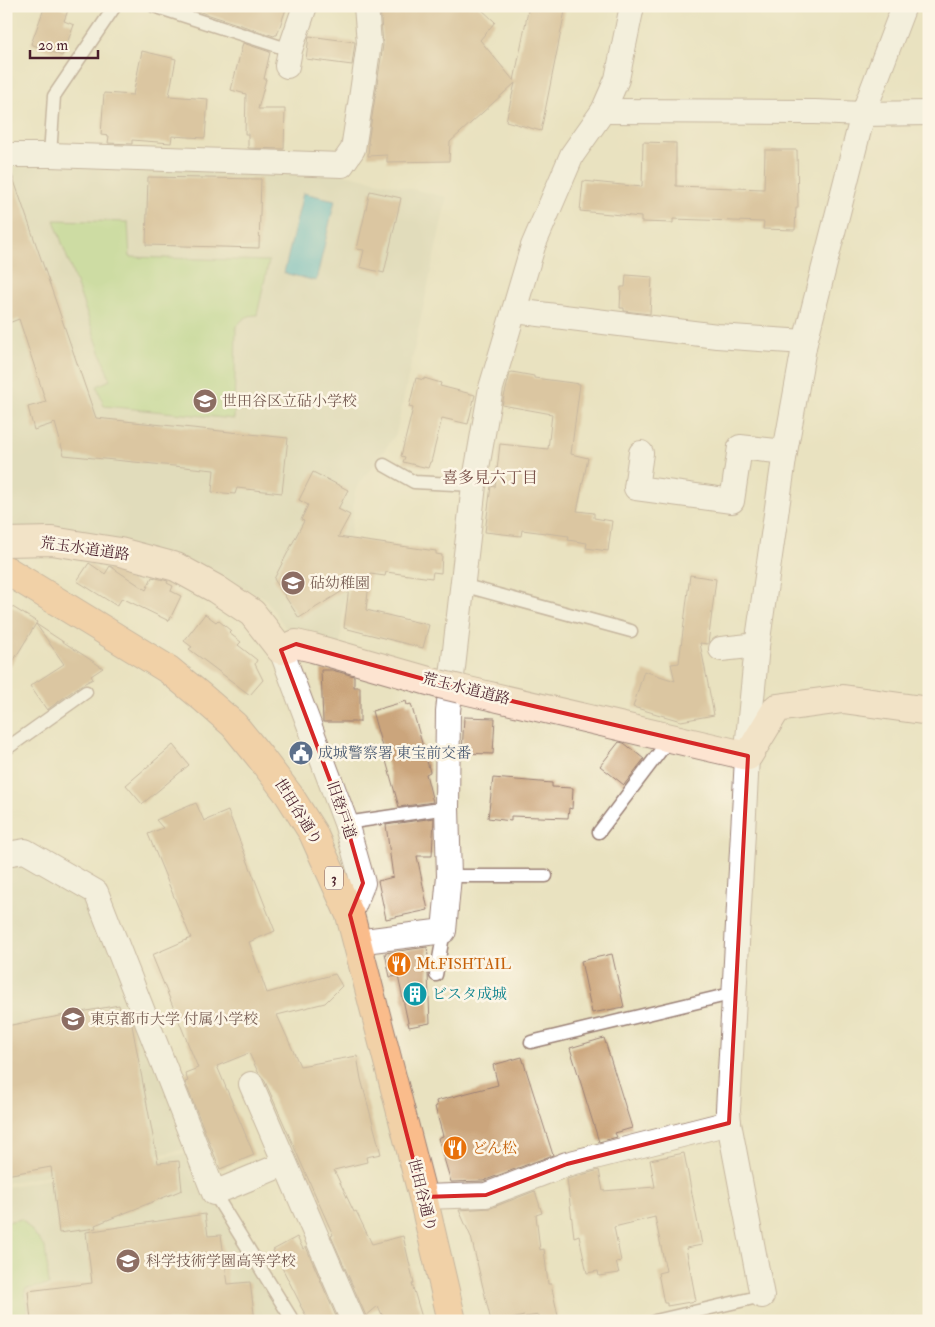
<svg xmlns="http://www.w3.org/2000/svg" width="935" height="1327" font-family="'IM FELL Double Pica','Noto Serif JP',serif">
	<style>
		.built { fill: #d8d5b5 }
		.green { fill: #acd681; stroke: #7b7a56 }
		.water { fill: #4eb7cc; stroke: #4c6b7c }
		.building { fill: #cba57b }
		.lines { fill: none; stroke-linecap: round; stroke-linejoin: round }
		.service-casing { stroke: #9a8076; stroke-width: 15 }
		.minor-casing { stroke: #9a8076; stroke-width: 26 }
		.secondary-casing { stroke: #9a8076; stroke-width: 30 }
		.primary-casing { stroke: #9a8076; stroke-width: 30 }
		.service { stroke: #fff; stroke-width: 12 }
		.minor { stroke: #fff; stroke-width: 24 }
		.secondary { stroke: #fde4d1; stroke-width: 28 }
		.primary { stroke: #fabc8b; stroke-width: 28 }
		.secondary-bridge-casing { stroke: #9a8076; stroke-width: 30; stroke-linecap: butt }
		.secondary-bridge { stroke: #fde4d1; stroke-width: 28 }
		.marked { fill: none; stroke: #d62828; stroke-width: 4; stroke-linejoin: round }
		.labels { text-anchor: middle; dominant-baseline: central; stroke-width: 5; stroke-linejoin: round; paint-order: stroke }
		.shield { fill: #fcf5e5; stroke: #7f5f63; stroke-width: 1 }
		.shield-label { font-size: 14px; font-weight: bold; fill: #4a1f2b }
		.education-label { font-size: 15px; fill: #785e54; stroke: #fcf5e5; text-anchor: start }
		.street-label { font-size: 15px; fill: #4a1f2b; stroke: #fcf5e5 }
		.service-label { font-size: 15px; fill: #4e5e75; stroke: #fcf5e5; text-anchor: start }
		.food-label { font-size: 15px; fill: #c56008; stroke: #fcf5e5; text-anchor: start }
		.culture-label { font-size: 15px; fill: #0d838f; stroke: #fcf5e5; text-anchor: start }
		.neighbourhood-label { font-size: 16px; fill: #774e47; stroke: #fcf5e5 }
	</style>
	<rect width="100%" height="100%" fill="#fcf5e5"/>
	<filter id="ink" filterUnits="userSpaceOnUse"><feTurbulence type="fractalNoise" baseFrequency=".02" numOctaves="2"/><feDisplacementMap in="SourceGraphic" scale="10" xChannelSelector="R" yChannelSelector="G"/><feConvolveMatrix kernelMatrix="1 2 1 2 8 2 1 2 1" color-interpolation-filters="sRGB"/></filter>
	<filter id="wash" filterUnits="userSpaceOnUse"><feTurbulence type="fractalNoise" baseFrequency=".0096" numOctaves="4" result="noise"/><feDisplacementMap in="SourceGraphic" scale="20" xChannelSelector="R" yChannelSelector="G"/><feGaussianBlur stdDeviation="1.12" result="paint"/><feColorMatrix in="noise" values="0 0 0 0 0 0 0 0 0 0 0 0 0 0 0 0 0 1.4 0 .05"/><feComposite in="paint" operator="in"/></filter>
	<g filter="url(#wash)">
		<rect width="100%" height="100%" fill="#e9e2c0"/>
		<!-- built -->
		<g class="built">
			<polygon points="6,158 340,173 447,197 396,434 355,490 340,645 290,634 264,597 177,559 6,535 6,421 8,406 6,395"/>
			<polygon points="32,862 85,890 192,1148 6,1183 6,867"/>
			<polygon points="193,1152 286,1321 6,1321 6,1187"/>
		</g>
		<!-- green -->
		<g class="green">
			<path d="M54,220l74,2 2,35 139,4 -12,54c-10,0 -15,4 -21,12l-2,92 -130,-13 -7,-20 13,-6z"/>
			<polygon points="22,1219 45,1247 49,1285 25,1289 28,1321 6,1321 6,1222"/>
		</g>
		<!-- water -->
		<polygon class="water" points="303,193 335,200 316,281 284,273"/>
		<g id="blocks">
			<!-- building -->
			<g class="building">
				<polygon points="45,6 57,6 68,10 64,21 74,25 62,56 31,44"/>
				<polygon points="182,6 287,6 277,35 275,35 274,36"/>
				<polygon points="380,6 478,6 495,22 480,40 514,81 529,6 566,6 541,131 506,121 515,83 450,142 449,161 387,162 387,155 368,156 369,143 368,143 383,45"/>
				<polygon points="309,36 355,42 352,65 306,59"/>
				<polygon points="243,43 270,52 264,79 266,79 258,109 285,109 284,149 248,148 248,134 245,134 246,94 231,90"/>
				<polygon points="142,51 176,59 169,96 208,99 205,138 172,136 171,143 132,140 132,144 108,143 109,136 101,135 104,93 133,95"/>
				<polygon points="643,142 676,143 676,186 764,189 765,150 797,150 798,208 796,208 795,230 763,229 764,222 673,219 673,223 641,222 641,217 580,211 583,181 642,187"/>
				<polygon points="6,169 10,169 96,418 288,438 282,493 237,488 235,494 212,492 214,470 64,455 55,423 34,430 28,407 46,402 19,319 6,324"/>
				<polygon points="148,177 261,179 259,248 146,245"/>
				<polygon points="370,191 401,198 384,273 360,267 364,250 357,249"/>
				<polygon points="626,275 652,277 650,314 624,311 624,308 620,308 621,287 625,287"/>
				<polygon points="512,372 534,376 534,378 580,384 571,454 588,458 577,511 594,513 594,518 612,521 608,551 586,548 587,543 568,540 569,536 522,530 521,536 485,532 491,486 495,487 500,444 548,449 552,414 502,405 510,373"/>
				<polygon points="416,378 424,380 424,378 441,383 440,386 475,395 468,424 442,418 431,462 430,462 428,468 403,462 405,457 401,456 413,408 409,407"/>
				<polygon points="313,472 348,490 338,509 350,515 338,537 436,551 436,554 442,555 441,573 433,572 432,578 386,572 385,576 370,574 366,610 429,625 423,648 344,628 349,587 299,618 274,579 304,521 301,520 308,505 299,500"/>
				<polygon points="89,563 105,574 110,566 146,590 152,577 168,581 167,583 173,586 171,591 181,596 169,621 122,598 117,606 77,581"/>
				<polygon points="690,575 716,579 708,644 700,643 714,715 681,721 633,707 644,671 675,681 671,664 679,663"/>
				<polygon points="6,603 37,622 6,673"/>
				<polygon points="205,614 216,622 218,620 231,631 229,633 241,642 238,645 257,660 255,664 263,680 250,695 189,649 192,647 184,641"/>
				<polygon points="36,624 103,668 91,676 93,679 81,685 47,710 30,686 64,664"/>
				<polygon points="321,670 332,670 354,676 354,687 360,687 360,722 323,722"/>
				<polygon points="406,701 407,705 411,704 430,772 426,774 433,802 399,807 372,711"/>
				<polygon points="464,717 495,718 493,754 462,753"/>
				<polygon points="619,742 624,743 644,759 624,785 600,766"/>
				<polygon points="173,745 189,765 142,804 126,785"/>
				<polygon points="493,778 552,783 552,787 573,788 572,809 569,808 568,818 511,816 511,821 488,818"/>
				<polygon points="196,803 204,821 228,811 275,931 249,942 267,993 335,974 342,986 325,1003 277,1015 300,1066 357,1056 361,1079 381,1154 366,1157 367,1162 334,1170 354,1212 356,1211 372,1244 403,1236 414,1283 412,1284 423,1321 385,1321 378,1306 366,1316 331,1236 333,1235 264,1079 258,1072 249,1053 217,1066 254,1155 220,1169 185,1082 188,1081 185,1073 198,1068 152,955 191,938 148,834 163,828 156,820"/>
				<polygon points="434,818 432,856 417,856 428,910 386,919 378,881 393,877 386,825"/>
				<polygon points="427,947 429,966 428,974 430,1023 409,1027 398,976 390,977 385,953"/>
				<polygon points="612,954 624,1007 592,1013 581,961"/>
				<polygon points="119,1005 123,1022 131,1020 158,1163 179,1161 182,1190 95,1225 96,1228 59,1233 51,1167 6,1175 6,1026"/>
				<polygon points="604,1038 632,1128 615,1133 617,1137 599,1142 570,1048"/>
				<polygon points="522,1057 553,1155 483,1181 451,1182 438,1138 443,1136 435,1107 437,1106 436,1101 498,1085 493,1065"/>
				<polygon points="684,1153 702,1245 686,1248 696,1301 667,1306 667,1303 664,1303 658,1273 666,1271 655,1217 614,1227 621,1261 616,1262 619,1273 599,1276 598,1271 587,1273 579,1235 574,1237 567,1179 599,1170 603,1191 655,1187 650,1160"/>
				<polygon points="535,1191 542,1213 536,1215 540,1250 544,1249 548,1284 551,1284 558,1316 540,1320 539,1315 525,1317 524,1316 504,1321 491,1321 471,1237 459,1210 491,1208"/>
				<polygon points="205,1214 208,1236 221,1235 228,1284 250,1282 255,1321 31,1321 28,1291 92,1283 86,1232"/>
				<polygon points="297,1237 303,1249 306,1247 338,1321 309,1321 300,1305 301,1305 273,1250"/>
			</g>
		</g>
	</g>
	<g filter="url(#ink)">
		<use href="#blocks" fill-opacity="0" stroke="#9a8076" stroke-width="1"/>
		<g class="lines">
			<defs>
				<g id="service">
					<polyline points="154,6 290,50"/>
					<polyline points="50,155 54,96 115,6"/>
					<polyline points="384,465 414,482 474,485"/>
					<polyline points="462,585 631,631"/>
					<polyline points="6,749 86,692"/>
					<polyline points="346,823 447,808"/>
					<polyline points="599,832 671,737"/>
					<polyline points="449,876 546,876"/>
					<polyline points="436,975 444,931"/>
					<polyline points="531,1042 735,993"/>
					<polyline points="214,1193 293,1321"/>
					<polyline points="655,1321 762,1296"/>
				</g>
				<g id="minor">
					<polyline points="287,66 290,50 305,6"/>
					<polyline points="603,111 815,112 863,114 929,113"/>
					<polyline points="6,155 50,155 342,165 353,149 362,92 369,43 366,6"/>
					<polyline points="515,311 717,336 805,342"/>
					<polyline points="641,453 636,488 732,501 740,447 785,452"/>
					<polyline points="721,649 749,646 757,646"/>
					<polyline points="281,650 346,823 363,883 350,915"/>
					<polyline points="6,854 25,851 96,892 214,1193 284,1164"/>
					<polyline points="356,942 444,931 449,876 447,808 448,711 474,485 491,388 533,246 572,155 603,111 617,79 632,6"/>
					<polyline points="251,1084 353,1321"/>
					<polyline points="423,1197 486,1195 567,1164 729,1123"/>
					<polyline points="762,1296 729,1123 728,1110 748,739 757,646 785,452 805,342 863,114 904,6"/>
				</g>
				<g id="secondary">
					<polyline points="6,542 52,541 120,552 176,567 216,589 252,613 281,650 296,644 313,648 439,684"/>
					<polyline points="460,689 748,756 777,708 843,699 929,711"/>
				</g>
				<polyline id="primary" points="6,570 169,670 203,698 234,725 260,757 289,795 313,833 350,915 423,1197 452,1321"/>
			</defs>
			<!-- service casing -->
			<use href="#service" class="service-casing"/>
			<!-- minor casing -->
			<use href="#minor" class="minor-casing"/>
			<!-- secondary casing -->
			<use href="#secondary" class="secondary-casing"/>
			<!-- primary casing -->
			<use href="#primary" class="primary-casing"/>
			<!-- service -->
			<use href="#service" class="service"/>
			<!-- minor -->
			<use href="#minor" class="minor"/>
			<!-- secondary -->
			<use href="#secondary" class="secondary"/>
			<!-- primary -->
			<use href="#primary" class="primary"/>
			<defs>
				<polyline id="secondary-bridge" points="439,684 460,689"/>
			</defs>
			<!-- secondary-bridge casing -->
			<use href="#secondary-bridge" class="secondary-bridge-casing"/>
			<!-- secondary-bridge -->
			<use href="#secondary-bridge" class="secondary-bridge"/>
		</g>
	</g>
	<!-- marked area -->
	<path d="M0 0H935V1327H0ZM296,644l164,45 288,67 -19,367 -162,41 -81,31 -63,2 -73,-282 13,-32 -17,-60 -65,-173z" fill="#e9e2c0" fill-opacity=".55" fill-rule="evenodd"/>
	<path class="marked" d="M296,644l164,45 288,67 -19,367 -162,41 -81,31 -63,2 -73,-282 13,-32 -17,-60 -65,-173z"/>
	<!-- icons -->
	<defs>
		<symbol id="school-disc" viewBox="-11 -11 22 22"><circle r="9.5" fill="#8d6e63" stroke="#fcf5e5"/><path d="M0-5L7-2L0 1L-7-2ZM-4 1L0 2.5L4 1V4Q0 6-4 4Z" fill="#fff"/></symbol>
		<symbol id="civic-disc" viewBox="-11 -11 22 22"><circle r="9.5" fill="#5c6f8a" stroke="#fcf5e5"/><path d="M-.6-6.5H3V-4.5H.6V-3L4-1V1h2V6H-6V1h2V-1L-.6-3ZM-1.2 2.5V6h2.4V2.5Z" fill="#fff"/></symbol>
		<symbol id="restaurant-disc" viewBox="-11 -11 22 22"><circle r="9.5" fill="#e8710a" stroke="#fcf5e5"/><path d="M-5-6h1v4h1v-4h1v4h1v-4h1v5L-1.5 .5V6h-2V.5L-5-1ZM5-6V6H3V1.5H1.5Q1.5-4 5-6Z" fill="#fff"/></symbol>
		<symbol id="building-disc" viewBox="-11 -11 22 22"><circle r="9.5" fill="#0f9aa8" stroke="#fcf5e5"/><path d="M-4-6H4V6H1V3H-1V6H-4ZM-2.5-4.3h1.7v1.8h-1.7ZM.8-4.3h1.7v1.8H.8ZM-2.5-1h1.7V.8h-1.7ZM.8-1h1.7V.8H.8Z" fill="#fff"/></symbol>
	</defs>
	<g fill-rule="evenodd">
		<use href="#school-disc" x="191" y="387" width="28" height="28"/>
		<use href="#school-disc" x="279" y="569" width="28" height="28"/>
		<use href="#civic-disc" x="287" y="739" width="28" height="28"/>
		<use href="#restaurant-disc" x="385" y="950" width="28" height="28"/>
		<use href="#building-disc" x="401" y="980" width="28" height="28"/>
		<use href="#school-disc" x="59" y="1005" width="28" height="28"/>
		<use href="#restaurant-disc" x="441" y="1134" width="28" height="28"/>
		<use href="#school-disc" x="114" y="1247" width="28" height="28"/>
	</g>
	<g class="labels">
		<!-- shield labels -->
		<rect class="shield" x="325" y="866.5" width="18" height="23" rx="4"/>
		<g class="shield-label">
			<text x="334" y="878">3</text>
		</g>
		<!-- education labels -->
		<g class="education-label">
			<text x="222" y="401">世田谷区立砧小学校</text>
			<text x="310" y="583">砧幼稚園</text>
			<text x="90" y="1019">東京都市大学 付属小学校</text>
			<text x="146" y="1261">科学技術学園高等学校</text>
		</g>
		<!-- street labels -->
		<g class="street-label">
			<text transform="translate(85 549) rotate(8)">荒玉水道道路</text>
			<text transform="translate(466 689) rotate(14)">荒玉水道道路</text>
			<text transform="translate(341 810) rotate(71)">旧登戸道</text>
			<text transform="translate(298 812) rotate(58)">世田谷通り</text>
			<text transform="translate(422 1195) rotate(76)">世田谷通り</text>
		</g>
		<!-- service labels -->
		<g class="service-label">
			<text x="318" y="753">成城警察署 東宝前交番</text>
		</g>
		<!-- food labels -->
		<g class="food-label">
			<text x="416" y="964">Mt.FISHTAIL</text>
			<text x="472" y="1148">どん松</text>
		</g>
		<!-- culture labels -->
		<g class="culture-label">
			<text x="432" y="994">ビスタ成城</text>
		</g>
		<!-- neighbourhood labels -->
		<g class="neighbourhood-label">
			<text x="490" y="478">喜多見六丁目</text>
		</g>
	</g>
	<!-- margin -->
	<rect width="935" height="1327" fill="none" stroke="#fcf5e5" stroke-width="25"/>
	<!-- scale -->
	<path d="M30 50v8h68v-8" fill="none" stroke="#4a1f2b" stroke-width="2.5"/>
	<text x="38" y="50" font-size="15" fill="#4a1f2b" stroke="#fcf5e5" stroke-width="4" paint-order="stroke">20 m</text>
</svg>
